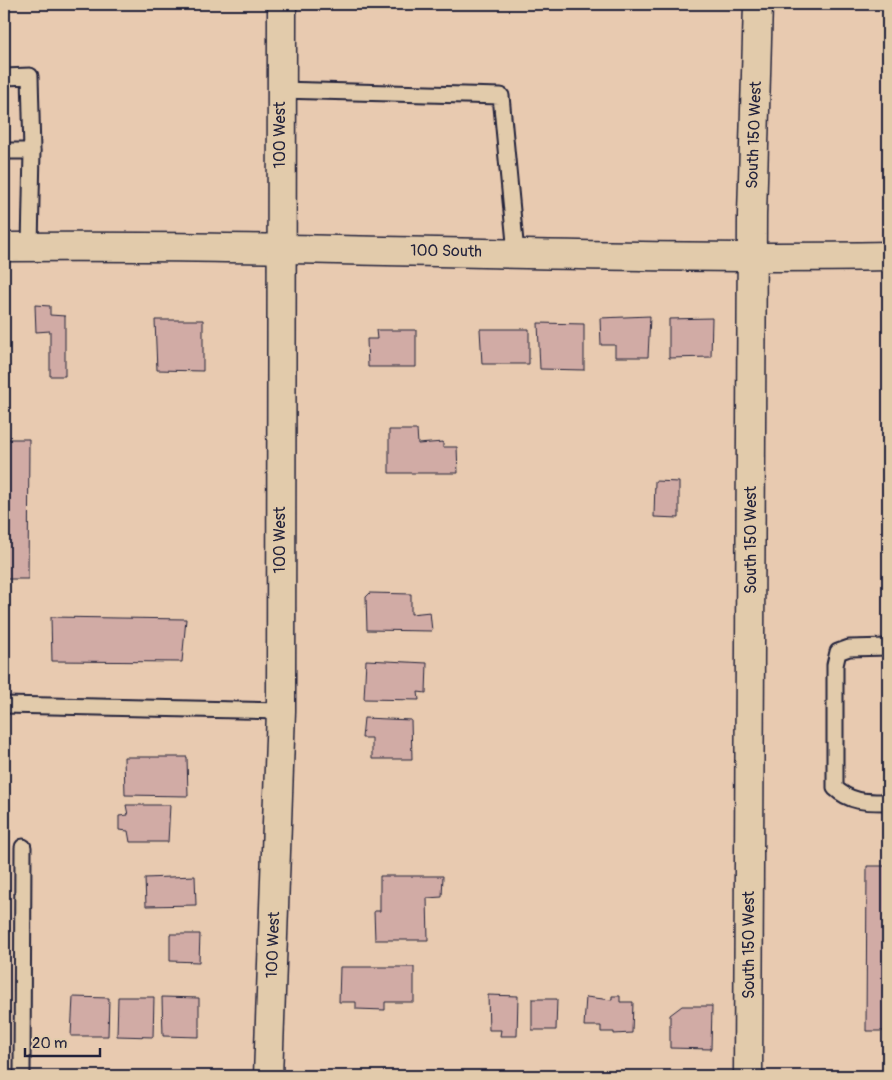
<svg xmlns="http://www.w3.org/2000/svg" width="892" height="1080" font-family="Pangolin,sans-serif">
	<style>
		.building { fill: #d1aba5; stroke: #22223b }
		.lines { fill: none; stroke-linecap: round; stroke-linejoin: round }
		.service-casing { stroke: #22223b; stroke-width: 19 }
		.minor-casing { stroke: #22223b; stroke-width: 31 }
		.service { stroke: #e2cbab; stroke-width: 15 }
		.minor { stroke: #e2cbab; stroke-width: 28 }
		.labels { text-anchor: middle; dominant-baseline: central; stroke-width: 4; stroke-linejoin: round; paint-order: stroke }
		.street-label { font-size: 16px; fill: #22223b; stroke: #e2cbab }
	</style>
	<rect width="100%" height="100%" fill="#e8cab0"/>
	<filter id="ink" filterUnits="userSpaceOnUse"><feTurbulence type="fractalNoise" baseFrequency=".02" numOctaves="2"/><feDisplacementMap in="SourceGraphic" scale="10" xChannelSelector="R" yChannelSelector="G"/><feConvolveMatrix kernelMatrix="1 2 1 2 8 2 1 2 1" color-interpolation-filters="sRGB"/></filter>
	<g filter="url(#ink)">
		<!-- building -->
		<g class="building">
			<polygon points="35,305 50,306 50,315 65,316 65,376 50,376 50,331 36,332"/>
			<polygon points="650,316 648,357 615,357 615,345 601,345 600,318"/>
			<polygon points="712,318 711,357 669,358 669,319"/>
			<polygon points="155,320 203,320 203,371 157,370"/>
			<polygon points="538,323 584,324 584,370 540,369"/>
			<polygon points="480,329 529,329 529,364 482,364"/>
			<polygon points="376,330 416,330 416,367 368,367 367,339 377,339"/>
			<polygon points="389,430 417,430 418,444 443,442 443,447 457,447 458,473 389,473"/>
			<polygon points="4,439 29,439 28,579 4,579"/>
			<polygon points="655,481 679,482 679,518 654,517"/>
			<polygon points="370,593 411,594 411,614 430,612 432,631 367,630 366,597"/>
			<polygon points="51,617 186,619 182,662 52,661"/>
			<polygon points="366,660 427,663 426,693 418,692 419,700 364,699"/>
			<polygon points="364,718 411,720 412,759 372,759 372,738 362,738"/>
			<polygon points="124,757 187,757 188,796 125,795"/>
			<polygon points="126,805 170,805 168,842 130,842 128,831 119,830 119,816 128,815"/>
			<polygon points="867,866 888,866 888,1031 866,1031"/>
			<polygon points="195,876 196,905 146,906 145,878"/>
			<polygon points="380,876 443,876 442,897 427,898 428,940 375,940 374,911 380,911"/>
			<polygon points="170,934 200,934 199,962 170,961"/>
			<polygon points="340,967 414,967 414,1002 385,1002 385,1010 356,1009 356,1002 339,1002"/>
			<polygon points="488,995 518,996 517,1036 500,1036 501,1030 489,1030"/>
			<polygon points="612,996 620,996 620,1002 633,1002 632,1033 614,1034 614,1032 601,1032 601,1026 584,1026 586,997 612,1000"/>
			<polygon points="73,997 109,998 108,1036 71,1036"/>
			<polygon points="118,997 154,997 153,1037 117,1036"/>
			<polygon points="162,997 199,998 199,1037 163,1036"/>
			<polygon points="532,999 557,999 556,1030 532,1030"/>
			<polygon points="682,1006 712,1006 711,1049 670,1048 670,1015"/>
		</g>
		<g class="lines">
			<defs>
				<g id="service">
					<polyline points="4,77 30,76 32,151"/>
					<polyline points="280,90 501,96 516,253"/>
					<polyline points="4,151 32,151 30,246"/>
					<path d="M888,647l-39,1 -11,4 -3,13v123c16,15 33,14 53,14"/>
					<polyline points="4,705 281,711"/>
					<polyline points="22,1076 23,847"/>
				</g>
				<g id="minor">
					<path d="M4,247c295,-3 589,14 884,9"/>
					<polyline points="268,1076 281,711 282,4"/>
					<polyline points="748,1076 752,215 758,4"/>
				</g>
			</defs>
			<!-- service casing -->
			<use href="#service" class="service-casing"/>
			<!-- minor casing -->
			<use href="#minor" class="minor-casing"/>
			<!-- service -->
			<use href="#service" class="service"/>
			<!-- minor -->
			<use href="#minor" class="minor"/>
		</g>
	</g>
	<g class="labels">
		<!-- street labels -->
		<g class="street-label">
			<text transform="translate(280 135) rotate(-90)">100 West</text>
			<text transform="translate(754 135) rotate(-88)">South 150 West</text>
			<text transform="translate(446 251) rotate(1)">100 South</text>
			<text transform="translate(280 540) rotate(-90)">100 West</text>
			<text transform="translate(751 540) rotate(-90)">South 150 West</text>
			<text transform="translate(273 945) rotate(-88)">100 West</text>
			<text transform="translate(749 945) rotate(-90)">South 150 West</text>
		</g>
	</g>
	<!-- margin -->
	<rect width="892" height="1080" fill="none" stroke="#e2cbab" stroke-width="20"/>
	<rect x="10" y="10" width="872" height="1060" fill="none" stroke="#22223b" stroke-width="2" filter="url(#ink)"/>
	<!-- scale -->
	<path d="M25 1048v8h75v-8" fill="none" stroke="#22223b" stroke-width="2.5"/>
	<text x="32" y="1048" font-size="15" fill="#22223b" stroke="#e2cbab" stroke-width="4" paint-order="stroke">20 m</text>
</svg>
